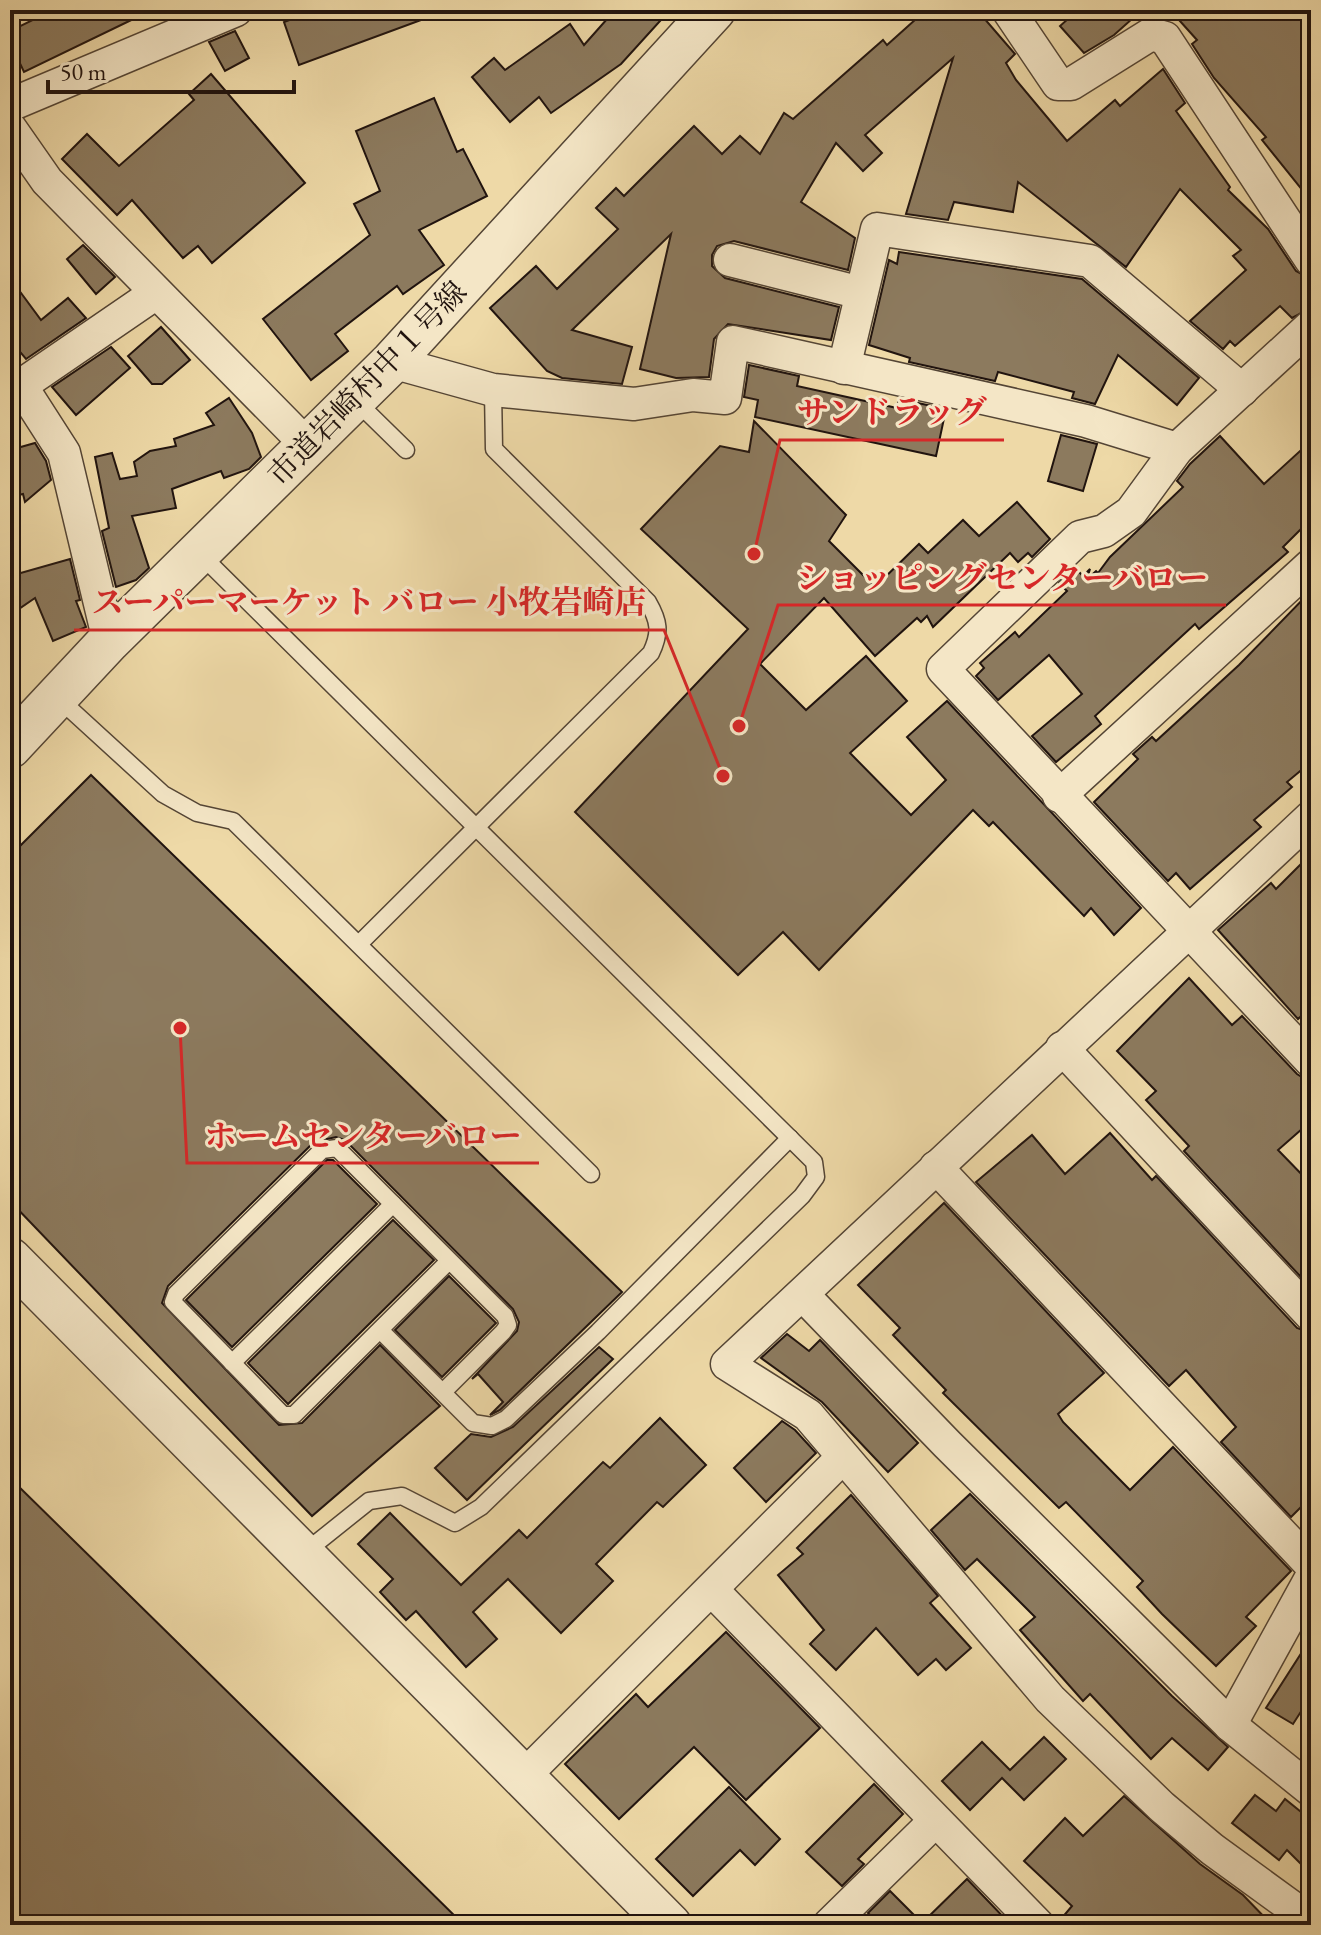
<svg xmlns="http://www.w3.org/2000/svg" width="1321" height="1935" font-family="'EB Garamond','Noto Serif JP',serif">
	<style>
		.building { fill: #8c7a5e; stroke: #21140f; stroke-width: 2 }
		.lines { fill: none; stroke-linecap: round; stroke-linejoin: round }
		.service-casing { stroke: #544535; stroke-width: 19 }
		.minor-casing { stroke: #544535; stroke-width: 35 }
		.tertiary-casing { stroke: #544535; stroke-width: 45 }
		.service { stroke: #f4e6c6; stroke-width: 16 }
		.minor { stroke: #f4e6c6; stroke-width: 32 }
		.tertiary { stroke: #f4e6c6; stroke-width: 42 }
		.labels { text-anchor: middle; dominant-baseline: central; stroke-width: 6; stroke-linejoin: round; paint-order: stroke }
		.street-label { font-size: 30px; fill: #21140f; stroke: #f4e6c6 }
		.leader { fill: none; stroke: #d62828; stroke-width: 3 }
		.callout-dot { fill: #d62828; stroke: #f4e6c6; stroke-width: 3 }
		.callout-label { font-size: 32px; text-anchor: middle; font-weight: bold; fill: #d62828; stroke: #f4e6c6; stroke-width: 6; stroke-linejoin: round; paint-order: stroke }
	</style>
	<rect width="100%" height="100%" fill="#eed9a7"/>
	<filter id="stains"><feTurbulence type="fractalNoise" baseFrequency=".0025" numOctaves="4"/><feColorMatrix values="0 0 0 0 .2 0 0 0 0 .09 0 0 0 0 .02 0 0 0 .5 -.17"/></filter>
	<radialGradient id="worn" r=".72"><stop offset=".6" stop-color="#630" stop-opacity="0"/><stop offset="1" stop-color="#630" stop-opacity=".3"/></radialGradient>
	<!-- building -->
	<g class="building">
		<polygon points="53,10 152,10 24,72 10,42 10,31"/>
		<polygon points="316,10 440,10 440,13 299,65 284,22"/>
		<polygon points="615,10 670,10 621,64 551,113 539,97 510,122 472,77 494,58 505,70 570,24 584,45"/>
		<polygon points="926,10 977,10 1015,54 1006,63 1016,80 1067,141 1115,100 1120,106 1163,69 1185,103 1176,111 1230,187 1228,190 1268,229 1296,271 1311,279 1311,308 1292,318 1280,306 1235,346 1230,341 1223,349 1190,321 1246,270 1233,256 1241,250 1180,189 1126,267 1018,182 1013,212 954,202 948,220 906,214 953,58 865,135 882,153 863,171 836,143 801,202 855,238 848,270 734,241 717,246 712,255 712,266 725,278 839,307 831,340 728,324 714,339 709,377 676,378 640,369 671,234 572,330 632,347 622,384 562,378 547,371 490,308 536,266 557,289 618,229 596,208 616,188 624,196 694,126 722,154 740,136 760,154 784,113 793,119 883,40 887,45"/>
		<polygon points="1078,10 1142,10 1114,35 1084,53 1060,26"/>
		<polygon points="1170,10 1311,10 1311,201 1262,140 1266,137 1214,78 1192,44 1197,40"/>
		<polygon points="235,31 249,58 225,71 209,42"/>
		<polygon points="211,74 305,183 212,263 198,246 183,258 132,200 117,215 62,159 87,134 119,166 194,100 189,94"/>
		<polygon points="434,98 457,152 463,149 487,196 419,230 444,265 403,294 397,286 335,334 348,351 311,380 263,319 370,235 354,204 380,191 356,131"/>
		<polygon points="83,245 115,277 96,294 67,259"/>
		<polygon points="899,252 1082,279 1199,378 1177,405 1118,355 1095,404 1072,398 1074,392 998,372 995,381 909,362 910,358 869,345 889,260 897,264"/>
		<polygon points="10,278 41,320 68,298 86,318 26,359 10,340"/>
		<polygon points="161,327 190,360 162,384 152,384 128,356"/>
		<polygon points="111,347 130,368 76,415 52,387"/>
		<polygon points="749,365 799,376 797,386 897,408 899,399 946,409 936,456 755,417 758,400 744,397"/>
		<polygon points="229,398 252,433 261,457 249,469 224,478 221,471 172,489 176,508 132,516 149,568 136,580 116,587 102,531 109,528 95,457 112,453 120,479 137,476 134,462 150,451 176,446 174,439 214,425 206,413"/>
		<polygon points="754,421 846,515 829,541 875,587 919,544 928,553 963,520 979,536 1017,502 1050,539 1032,557 1028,553 1018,562 1010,553 933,627 927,616 921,622 917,618 875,656 824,598 760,664 806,710 866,656 907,701 850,753 911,815 946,780 907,737 947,701 1141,908 1114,935 1091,908 1084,916 993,822 989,826 973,810 819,970 783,932 738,975 575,812 748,629 641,529 720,446 749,452"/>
		<polygon points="1061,435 1097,444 1083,491 1048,481"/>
		<polygon points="1220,436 1264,484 1311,441 1311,519 1283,547 1288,552 1199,629 1195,624 1095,716 1101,724 1056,762 1032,736 1082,694 1049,655 998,700 976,676 984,668 980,663 1015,632 1019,637 1067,591 1059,583 1075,568 1083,576 1090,569 1087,579 1096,571 1098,573 1110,557 1183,487 1177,481 1190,464"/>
		<polygon points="35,443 46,461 51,480 25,502 23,494 10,497 10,450"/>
		<polygon points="70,559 80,600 76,601 86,627 53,641 35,598 10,615 10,576"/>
		<polygon points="1311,591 1311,762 1287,782 1292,787 1254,820 1261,827 1190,889 1176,873 1168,881 1094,802 1138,759 1133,754 1152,737 1156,741 1239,665"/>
		<polygon points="91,775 622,1292 500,1410 490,1415 503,1402 478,1374 472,1379 517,1331 519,1322 513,1309 345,1140 336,1137 314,1142 168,1286 162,1303 279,1425 302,1423 380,1345 440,1406 312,1516 10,1201 10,856"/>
		<polygon points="1311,854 1311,1007 1298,1019 1218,930 1271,883 1276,889"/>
		<polygon points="1189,978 1232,1025 1242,1016 1297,1074 1311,1083 1311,1121 1278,1150 1311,1184 1311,1266 1300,1276 1184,1151 1189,1146 1146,1100 1156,1091 1117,1051"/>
		<polygon points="1110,1133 1152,1180 1156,1176 1297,1328 1311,1333 1311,1497 1291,1517 1221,1442 1236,1427 1186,1370 1169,1386 976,1182 1032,1135 1065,1174"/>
		<polygon points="327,1160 333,1160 377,1204 232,1347 186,1300"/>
		<polygon points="944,1203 1104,1373 1058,1414 1063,1422 1130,1490 1173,1447 1291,1571 1246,1617 1256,1626 1216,1666 1162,1614 1137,1587 1143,1581 1066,1502 1059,1508 943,1393 946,1390 893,1335 900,1328 858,1285"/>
		<polygon points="393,1220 434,1260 288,1404 248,1363"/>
		<polygon points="449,1276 496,1323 442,1377 395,1330"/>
		<polygon points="787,1334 809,1351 820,1340 918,1443 888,1472 822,1402 761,1358"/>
		<polygon points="599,1347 613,1359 467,1500 435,1468 471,1434 491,1437 513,1427"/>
		<polygon points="660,1418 706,1465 663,1507 657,1502 596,1564 613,1581 561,1633 508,1579 473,1612 497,1639 466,1667 416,1611 406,1620 380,1592 393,1579 358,1544 390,1513 461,1585 519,1530 527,1538 603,1462 610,1468"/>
		<polygon points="782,1421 795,1430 816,1453 766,1502 734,1468"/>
		<polygon points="10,1478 181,1646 464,1925 10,1925"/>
		<polygon points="970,1494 1172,1696 1228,1747 1208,1770 1172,1738 1151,1759 1090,1694 1083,1701 1020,1630 1035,1617 977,1559 965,1570 931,1530"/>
		<polygon points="851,1495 938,1596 930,1603 971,1648 946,1670 936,1659 918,1675 876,1628 836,1670 810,1644 824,1630 778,1575 803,1554 797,1548"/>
		<polygon points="726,1632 820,1728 746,1800 694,1747 619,1819 565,1764 636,1694 648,1707"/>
		<polygon points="1311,1638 1311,1696 1293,1724 1266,1708"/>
		<polygon points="1044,1737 1066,1759 1024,1800 1002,1778 970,1810 942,1781 982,1742 1010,1770"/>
		<polygon points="874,1784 903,1814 858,1859 864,1864 842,1886 806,1852"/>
		<polygon points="729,1787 780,1839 755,1865 740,1850 693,1896 656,1859"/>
		<polygon points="1255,1795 1276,1811 1285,1799 1311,1820 1311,1874 1287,1850 1279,1860 1232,1823"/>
		<polygon points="1124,1796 1200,1864 1243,1895 1272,1925 1056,1925 1072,1906 1024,1861 1065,1818 1083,1836"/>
		<polygon points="967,1879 1011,1925 880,1925 868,1913 890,1891 922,1923"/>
	</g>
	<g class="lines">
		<defs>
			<g id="service">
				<polyline points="356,401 406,450"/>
				<polyline points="200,554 814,1162 816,1177 802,1196 481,1507 455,1523 402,1496 369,1501 304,1553"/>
				<polyline points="58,698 163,794 197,813 233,821 591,1174"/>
				<path d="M359,944l292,-291c10,-21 8,-32 -3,-51l-154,-153 -1,-59"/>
				<polyline points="381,1331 473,1423 492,1426 506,1419 598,1332 790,1138"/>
				<polyline points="232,1363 393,1204"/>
				<polyline points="443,1392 503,1332 508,1325 505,1316 337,1148 322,1150 176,1294 173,1302 283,1415 294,1415 449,1261"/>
			</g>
			<g id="minor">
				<polyline points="1008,10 1058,84 1071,84 1151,34 1165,38 1311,260"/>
				<polyline points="10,105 236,10"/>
				<polyline points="10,128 47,181 308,446"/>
				<polyline points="730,260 861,293"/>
				<polyline points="1311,326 1177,449 1131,512 1104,531 1080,537 943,669 1311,1061"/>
				<polyline points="392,362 493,390 634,404 693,395 725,398 733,342 1086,421 1177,449"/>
				<polyline points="844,368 877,229 1090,261 1242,390"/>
				<polyline points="21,386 64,453 109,641"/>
				<polyline points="10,393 156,293"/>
				<polyline points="1059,796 1311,565"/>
				<polyline points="1311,817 727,1364 808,1415 1050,1699 1162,1807 1212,1849 1311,1921"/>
				<polyline points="1062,1048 1311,1315"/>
				<polyline points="936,1167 1311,1565"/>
				<polyline points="803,1295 947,1444 1230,1725 1311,1790"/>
				<polyline points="712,1590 1038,1925"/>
				<polyline points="1230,1725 1311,1578"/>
				<polyline points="522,1778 842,1458"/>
				<polyline points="829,1925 934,1822"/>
			</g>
			<g id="tertiary">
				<polyline points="10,747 109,641 392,362 714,10"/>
				<polyline points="10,1259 670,1925"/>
			</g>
		</defs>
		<!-- service casing -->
		<use href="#service" class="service-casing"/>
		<!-- minor casing -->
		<use href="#minor" class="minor-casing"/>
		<!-- tertiary casing -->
		<use href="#tertiary" class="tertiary-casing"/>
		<!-- service -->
		<use href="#service" class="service"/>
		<!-- minor -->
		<use href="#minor" class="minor"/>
		<!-- tertiary -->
		<use href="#tertiary" class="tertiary"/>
	</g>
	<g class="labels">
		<!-- street labels -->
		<g class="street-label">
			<text transform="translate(367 383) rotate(-46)">市道岩崎村中１号線</text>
		</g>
	</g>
	<!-- callouts -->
	<path class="leader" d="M754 554L780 440H1004M739 726L778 605H1226M723 776L664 630H74M180 1028L187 1163H539"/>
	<g class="callout-dot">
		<circle cx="754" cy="554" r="8"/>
		<circle cx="739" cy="726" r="8"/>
		<circle cx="723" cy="776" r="8"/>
		<circle cx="180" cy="1028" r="8"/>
	</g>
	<g class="callout-label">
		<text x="892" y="423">サンドラッグ</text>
		<text x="1002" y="589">ショッピングセンターバロー</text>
		<text x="369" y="613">スーパーマーケット バロー 小牧岩崎店</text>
		<text x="363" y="1147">ホームセンターバロー</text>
	</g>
	<!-- margin -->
	<rect width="1321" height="1935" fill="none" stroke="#eed9a7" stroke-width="40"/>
	<rect x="12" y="12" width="1297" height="1911" fill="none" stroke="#21140f" stroke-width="4"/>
	<rect x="20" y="20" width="1281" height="1895" fill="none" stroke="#21140f" stroke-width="2"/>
	<!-- scale -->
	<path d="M48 80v12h246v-12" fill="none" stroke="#21140f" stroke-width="4"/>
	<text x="60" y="80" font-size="24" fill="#21140f" stroke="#f4e6c6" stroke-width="6" paint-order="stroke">50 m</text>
	<rect width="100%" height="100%" filter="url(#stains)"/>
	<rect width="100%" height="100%" fill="url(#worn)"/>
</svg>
